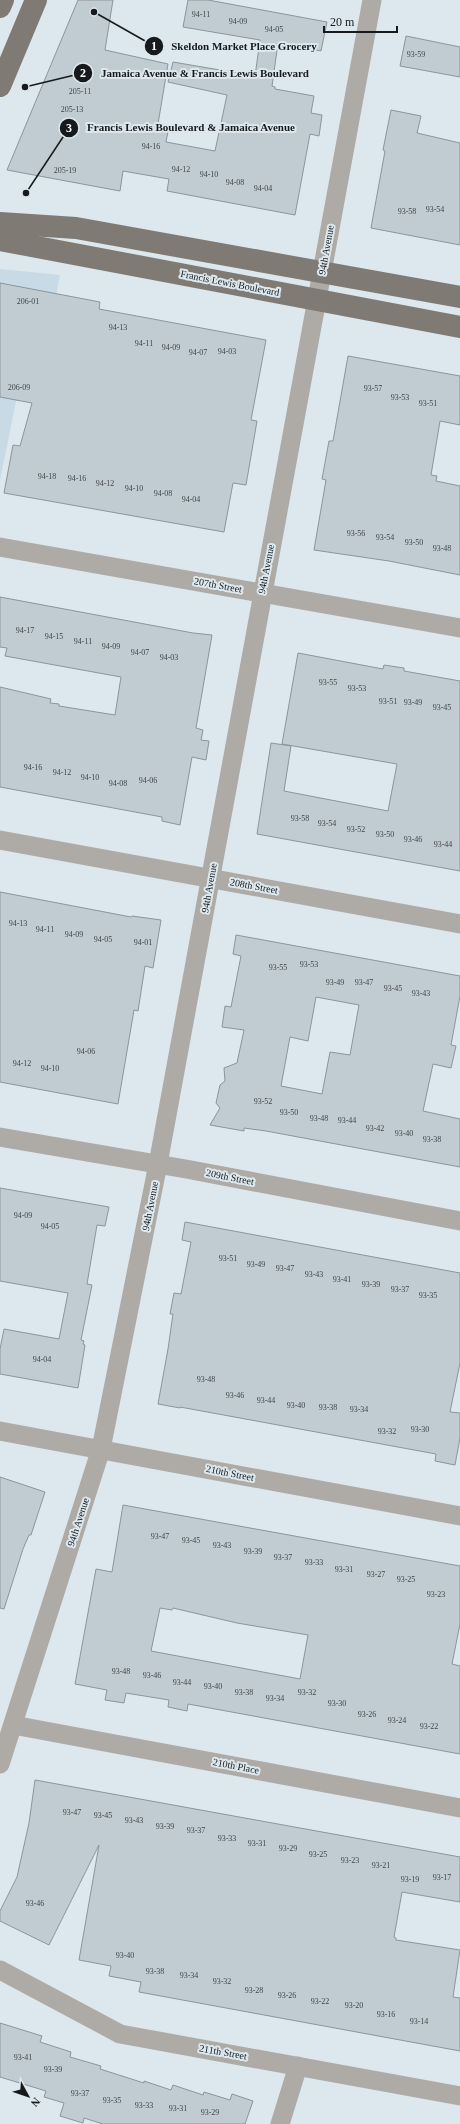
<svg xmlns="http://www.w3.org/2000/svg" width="460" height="2124" font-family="Georgia,serif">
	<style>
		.built { fill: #c8dae5 }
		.building { fill: #c1ccd2; stroke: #8b959b; fill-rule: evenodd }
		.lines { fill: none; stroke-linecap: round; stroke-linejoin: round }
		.street { stroke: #aeaba7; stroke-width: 19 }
		.primary { stroke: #7f7a73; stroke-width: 22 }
		.labels { text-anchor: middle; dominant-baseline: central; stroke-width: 4; stroke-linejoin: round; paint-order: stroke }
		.number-label { font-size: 8px; fill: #41464a }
		.street-label { font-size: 10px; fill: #161a1c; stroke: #dce7ee }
		.leader { fill: none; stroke: #161a1c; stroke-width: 1.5 }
		.callout-dot { fill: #161a1c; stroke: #dce7ee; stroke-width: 1.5 }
		.mark-label { font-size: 12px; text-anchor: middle; font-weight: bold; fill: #fff }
		.callout-label { font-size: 11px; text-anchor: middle; font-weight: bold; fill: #161a1c; stroke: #dce7ee; stroke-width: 4; stroke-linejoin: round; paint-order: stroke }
	</style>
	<rect width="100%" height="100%" fill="#dce7ee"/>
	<!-- built -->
	<polygon class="built" points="0,269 60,275 36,402 16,401 0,480"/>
	<!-- building -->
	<g class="building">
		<polygon points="78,0 113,0 105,50 168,64 158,124 169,126 166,142 215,151 227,95 168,82 173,62 255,76 260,40 183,27 188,0 208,0 327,22 321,51 278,43 272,86 275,87 275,89 314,96 311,113 322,115 319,136 310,134 295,215 167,191 169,179 123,171 120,191 7,170"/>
		<polygon points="406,36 460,47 460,77 400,66"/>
		<polygon points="391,110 421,116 417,133 460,143 460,245 371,228 385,151 383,150"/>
		<polygon points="0,283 100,302 99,309 266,340 251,420 257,421 246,485 233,483 224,532 4,493 13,445 20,446 32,403 0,397"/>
		<polygon points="348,356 460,376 460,425 440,421 431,475 437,476 436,481 460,486 460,575 389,561 314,550 326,480 322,479 329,441 333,441"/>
		<polygon points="0,597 193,633 212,635 196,728 203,730 201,740 209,741 206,760 192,757 180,825 162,821 162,817 0,787 0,687 51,699 50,703 59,704 59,706 115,715 121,677 5,656 7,648 0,647"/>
		<polygon points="298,653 383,669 384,665 404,668 404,671 460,681 460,871 257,834 271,743 291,746 284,791 388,811 397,764 282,744"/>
		<polygon points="0,892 131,917 132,916 161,920 153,968 145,966 138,1011 134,1010 118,1104 0,1082"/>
		<path d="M236,935l224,41v20l-9,49 5,1 -5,22 -18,-4 -10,47 37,8v48l-194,-36 -22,-3v3l-34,-6 10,-17 -4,-5 4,-18 5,-4 -1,-13 13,-5 7,-33 -22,-3 3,-21 6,1 10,-51 -8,-2zM316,997l43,8 -9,50 -20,-3 -8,42 -41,-8 9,-49 18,4z"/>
		<polygon points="0,1188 109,1207 105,1226 97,1225 87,1284 92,1285 81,1340 84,1341 83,1344 85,1345 78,1388 0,1374 0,1349 4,1329 59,1339 68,1293 0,1281"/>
		<polygon points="185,1222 460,1273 460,1363 450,1412 460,1413 460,1438 455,1465 435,1461 436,1454 180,1407 180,1408 158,1404 168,1349 173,1314 170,1314 174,1293 181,1294 191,1242 182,1240"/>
		<polygon points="0,1477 45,1492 31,1535 29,1535 23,1549 4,1609 0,1608"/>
		<path d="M123,1505l337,61v58l-8,40 8,2v88l-272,-50 -1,7 -19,-4 1,-7 -43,-7 -2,10 -19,-3 2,-10 -32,-6 21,-115 16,3zM160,1608l12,2 1,-2 64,15 71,12 -8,44 -149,-28z"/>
		<polygon points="35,1780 460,1857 460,1902 402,1892 394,1937 396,1938 396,1940 460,1950 453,1997 460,1998 460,2051 139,1992 141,1982 109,1976 111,1966 79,1960 99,1845 49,1945 0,1921 0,1911 17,1877 29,1823"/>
		<polygon points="0,2023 42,2036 40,2042 71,2052 70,2057 101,2066 100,2069 144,2083 144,2081 171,2090 173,2085 203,2095 204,2092 230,2100 232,2094 253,2101 245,2124 103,2124 84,2118 83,2123 60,2116 64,2103 44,2097 46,2091 0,2077"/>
	</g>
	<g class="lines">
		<!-- street -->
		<g class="street">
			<polyline points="0,547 460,628"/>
			<polyline points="0,840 460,924"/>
			<polyline points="0,1137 186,1169 460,1221"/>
			<polyline points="0,1431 460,1516"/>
			<polyline points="13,1725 460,1808"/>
			<polyline points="0,1764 101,1449 158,1164 372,0"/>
			<polyline points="0,1970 120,2034 460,2096"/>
			<polyline points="280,2124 298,2066"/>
		</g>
		<!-- primary -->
		<g class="primary">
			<polyline points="0,7 3,0"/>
			<polyline points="0,86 36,0"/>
			<polyline points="0,223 76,228 460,297"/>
			<polyline points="0,240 460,327"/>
		</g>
	</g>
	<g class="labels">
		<!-- number labels -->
		<g class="number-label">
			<text x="201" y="14">94-11</text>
			<text x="238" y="21">94-09</text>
			<text x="274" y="29">94-05</text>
			<text x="416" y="54">93-59</text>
			<text x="80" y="91">205-11</text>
			<text x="72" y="109">205-13</text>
			<text x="151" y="146">94-16</text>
			<text x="181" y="169">94-12</text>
			<text x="65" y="170">205-19</text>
			<text x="209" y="174">94-10</text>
			<text x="235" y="182">94-08</text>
			<text x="263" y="188">94-04</text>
			<text x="435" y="209">93-54</text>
			<text x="407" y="211">93-58</text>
			<text x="28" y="301">206-01</text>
			<text x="118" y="327">94-13</text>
			<text x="144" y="343">94-11</text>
			<text x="171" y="347">94-09</text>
			<text x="227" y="351">94-03</text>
			<text x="198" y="352">94-07</text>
			<text x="19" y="387">206-09</text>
			<text x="373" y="388">93-57</text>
			<text x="400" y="397">93-53</text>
			<text x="428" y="403">93-51</text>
			<text x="47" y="476">94-18</text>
			<text x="77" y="478">94-16</text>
			<text x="105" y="483">94-12</text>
			<text x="134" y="488">94-10</text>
			<text x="163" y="493">94-08</text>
			<text x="191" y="499">94-04</text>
			<text x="356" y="533">93-56</text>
			<text x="385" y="537">93-54</text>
			<text x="414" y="542">93-50</text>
			<text x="442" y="548">93-48</text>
			<text x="25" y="630">94-17</text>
			<text x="54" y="636">94-15</text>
			<text x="83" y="641">94-11</text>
			<text x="111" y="646">94-09</text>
			<text x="140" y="652">94-07</text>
			<text x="169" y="657">94-03</text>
			<text x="328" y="682">93-55</text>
			<text x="357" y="688">93-53</text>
			<text x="388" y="701">93-51</text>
			<text x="413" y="702">93-49</text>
			<text x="442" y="707">93-45</text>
			<text x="33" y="767">94-16</text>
			<text x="62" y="772">94-12</text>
			<text x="90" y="777">94-10</text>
			<text x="148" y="780">94-06</text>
			<text x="118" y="783">94-08</text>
			<text x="300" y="818">93-58</text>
			<text x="327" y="823">93-54</text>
			<text x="356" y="829">93-52</text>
			<text x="385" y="834">93-50</text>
			<text x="413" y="839">93-46</text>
			<text x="443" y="844">93-44</text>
			<text x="18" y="923">94-13</text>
			<text x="45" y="929">94-11</text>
			<text x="74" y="934">94-09</text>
			<text x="103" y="939">94-05</text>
			<text x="143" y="942">94-01</text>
			<text x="309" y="964">93-53</text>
			<text x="278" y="967">93-55</text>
			<text x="335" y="982">93-49</text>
			<text x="364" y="982">93-47</text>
			<text x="393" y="988">93-45</text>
			<text x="421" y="993">93-43</text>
			<text x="86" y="1051">94-06</text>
			<text x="22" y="1063">94-12</text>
			<text x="50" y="1068">94-10</text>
			<text x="263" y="1101">93-52</text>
			<text x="289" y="1112">93-50</text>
			<text x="319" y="1118">93-48</text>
			<text x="347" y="1120">93-44</text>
			<text x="375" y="1128">93-42</text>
			<text x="404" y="1133">93-40</text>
			<text x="432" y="1139">93-38</text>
			<text x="23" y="1215">94-09</text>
			<text x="50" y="1226">94-05</text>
			<text x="228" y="1258">93-51</text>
			<text x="256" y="1264">93-49</text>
			<text x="285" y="1268">93-47</text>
			<text x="314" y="1274">93-43</text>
			<text x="342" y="1279">93-41</text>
			<text x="371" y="1284">93-39</text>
			<text x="400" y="1289">93-37</text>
			<text x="428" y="1295">93-35</text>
			<text x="42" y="1359">94-04</text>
			<text x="206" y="1379">93-48</text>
			<text x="235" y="1395">93-46</text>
			<text x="266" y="1400">93-44</text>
			<text x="296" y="1405">93-40</text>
			<text x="328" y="1407">93-38</text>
			<text x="359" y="1409">93-34</text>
			<text x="420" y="1429">93-30</text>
			<text x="387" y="1431">93-32</text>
			<text x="160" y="1536">93-47</text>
			<text x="191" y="1540">93-45</text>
			<text x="222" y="1545">93-43</text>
			<text x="253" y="1551">93-39</text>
			<text x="283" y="1557">93-37</text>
			<text x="314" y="1562">93-33</text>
			<text x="344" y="1569">93-31</text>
			<text x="376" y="1574">93-27</text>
			<text x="406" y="1579">93-25</text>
			<text x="436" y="1594">93-23</text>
			<text x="121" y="1671">93-48</text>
			<text x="152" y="1675">93-46</text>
			<text x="182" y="1682">93-44</text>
			<text x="213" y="1686">93-40</text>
			<text x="244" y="1692">93-38</text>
			<text x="307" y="1692">93-32</text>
			<text x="275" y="1698">93-34</text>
			<text x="337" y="1703">93-30</text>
			<text x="367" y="1714">93-26</text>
			<text x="397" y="1720">93-24</text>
			<text x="429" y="1726">93-22</text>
			<text x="72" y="1812">93-47</text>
			<text x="103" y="1815">93-45</text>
			<text x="134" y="1820">93-43</text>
			<text x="165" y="1826">93-39</text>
			<text x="196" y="1830">93-37</text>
			<text x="227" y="1838">93-33</text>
			<text x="257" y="1843">93-31</text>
			<text x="288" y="1848">93-29</text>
			<text x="318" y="1854">93-25</text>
			<text x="350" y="1860">93-23</text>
			<text x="381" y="1865">93-21</text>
			<text x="442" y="1877">93-17</text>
			<text x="410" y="1879">93-19</text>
			<text x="35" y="1903">93-46</text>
			<text x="125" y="1955">93-40</text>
			<text x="155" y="1971">93-38</text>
			<text x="189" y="1975">93-34</text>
			<text x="222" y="1981">93-32</text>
			<text x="254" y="1990">93-28</text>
			<text x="287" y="1995">93-26</text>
			<text x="320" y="2001">93-22</text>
			<text x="354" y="2005">93-20</text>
			<text x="386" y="2014">93-16</text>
			<text x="419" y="2021">93-14</text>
			<text x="23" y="2057">93-41</text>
			<text x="53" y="2069">93-39</text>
			<text x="80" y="2093">93-37</text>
			<text x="112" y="2100">93-35</text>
			<text x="144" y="2105">93-33</text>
			<text x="178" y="2108">93-31</text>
			<text x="210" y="2112">93-29</text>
		</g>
		<!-- street labels -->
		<g class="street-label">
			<text transform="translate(326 250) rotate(-80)">94th Avenue</text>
			<text transform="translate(230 283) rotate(11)">Francis Lewis Boulevard</text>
			<text transform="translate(266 569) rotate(-79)">94th Avenue</text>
			<text transform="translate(218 585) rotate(10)">207th Street</text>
			<text transform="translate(254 886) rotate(10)">208th Street</text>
			<text transform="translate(209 888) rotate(-80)">94th Avenue</text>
			<text transform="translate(230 1177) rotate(11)">209th Street</text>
			<text transform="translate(150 1206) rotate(-79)">94th Avenue</text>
			<text transform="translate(230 1473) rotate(11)">210th Street</text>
			<text transform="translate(78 1522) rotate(-72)">94th Avenue</text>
			<text transform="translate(236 1766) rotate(11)">210th Place</text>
			<text transform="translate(223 2052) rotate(10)">211th Street</text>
		</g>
	</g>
	<!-- callouts -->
	<path class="leader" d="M94 12L154 46M25 87L83 73M26 193L69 128"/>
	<g class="callout-dot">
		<circle cx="94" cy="12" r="4"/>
		<circle cx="25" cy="87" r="4"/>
		<circle cx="26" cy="193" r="4"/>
		<circle cx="154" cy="46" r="10"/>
		<circle cx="83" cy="73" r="10"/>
		<circle cx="69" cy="128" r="10"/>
	</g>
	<g class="mark-label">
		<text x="154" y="50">1</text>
		<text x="83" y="77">2</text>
		<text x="69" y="132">3</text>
	</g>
	<g class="callout-label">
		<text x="244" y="50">Skeldon Market Place Grocery</text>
		<text x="205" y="77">Jamaica Avenue &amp; Francis Lewis Boulevard</text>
		<text x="191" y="131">Francis Lewis Boulevard &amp; Jamaica Avenue</text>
	</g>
	<!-- north arrow -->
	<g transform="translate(28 2096) rotate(130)" stroke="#dce7ee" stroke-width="3" paint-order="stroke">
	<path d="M0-3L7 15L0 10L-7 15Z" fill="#161a1c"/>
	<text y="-6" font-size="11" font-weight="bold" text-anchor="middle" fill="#161a1c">N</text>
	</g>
	<!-- scale -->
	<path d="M324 26v6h73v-6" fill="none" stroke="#161a1c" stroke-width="2"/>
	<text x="330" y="26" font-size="12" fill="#161a1c" stroke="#dce7ee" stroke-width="3" paint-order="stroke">20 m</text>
</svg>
